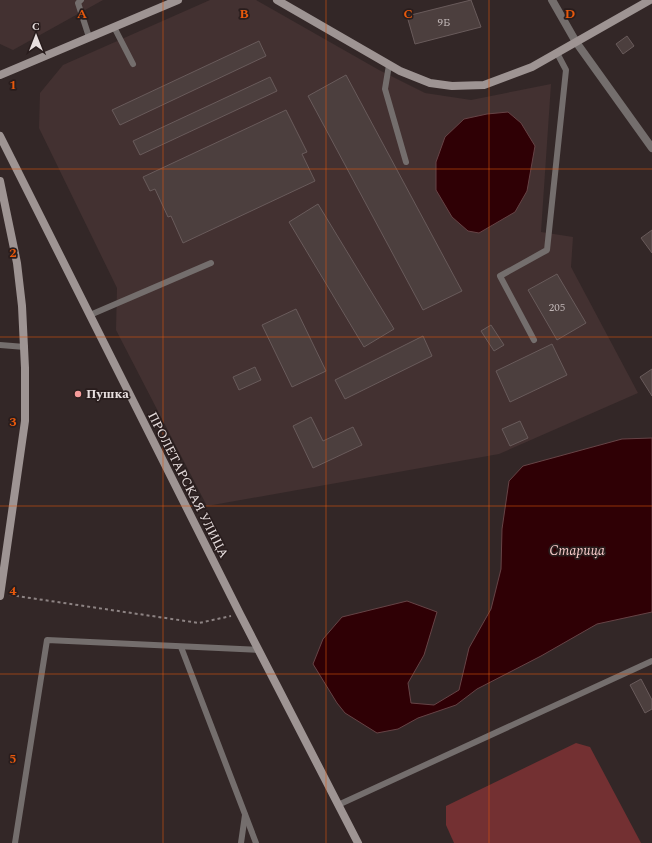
<svg xmlns="http://www.w3.org/2000/svg" width="652" height="843" font-family="Spectral,serif">
	<style>
		.built { fill: #433131 }
		.green { fill: #733032 }
		.water { fill: #2f0005; stroke: #664346 }
		.building { fill: #4c3f3e; stroke: #695b5b }
		.lines { fill: none; stroke-linecap: round; stroke-linejoin: round }
		.path { stroke: #8d8383; stroke-width: 2; stroke-dasharray: 3 3; stroke-linecap: butt }
		.lane { stroke: #746e6d; stroke-width: 6 }
		.street { stroke: #746e6d; stroke-width: 8 }
		.secondary { stroke: #9e9493; stroke-width: 8 }
		.grid { fill: none; stroke: #e8590c; stroke-width: 1; stroke-opacity: 0.55 }
		.poi-dot { fill: #f59b9a; stroke: #291d1d; stroke-width: 1.5 }
		.labels { text-anchor: middle; dominant-baseline: central; stroke-width: 3.5; stroke-linejoin: round; paint-order: stroke }
		.number-label { font-size: 11px; fill: #c0b6b6 }
		.poi-label { font-size: 13px; font-weight: bold; fill: #e7dede; stroke: #291d1d; text-anchor: start }
		.street-label { font-size: 13px; fill: #e7dede; stroke: #291d1d }
		.water-label { font-size: 14px; font-style: italic; fill: #f4c7c6; stroke: #291d1d }
		.grid-label { font-size: 13px; text-anchor: middle; font-weight: bold; fill: #e8590c; stroke: #291d1d; stroke-width: 3.5; stroke-linejoin: round; paint-order: stroke }
	</style>
	<rect width="100%" height="100%" fill="#332727"/>
	<!-- built -->
	<g class="built">
		<polygon points="0,0 103,0 13,50 0,44"/>
		<polygon points="210,0 256,0 379,70 425,93 471,100 551,84 541,232 573,237 571,267 638,393 499,454 207,506 116,330 117,288 39,128 40,93 63,65"/>
	</g>
	<!-- green -->
	<polygon class="green" points="576,743 590,747 641,843 454,843 446,825 446,806"/>
	<!-- water -->
	<g class="water">
		<polygon points="508,112 521,123 535,146 527,191 515,212 479,233 468,231 452,217 436,190 436,162 445,137 464,119 487,114"/>
		<polygon points="652,438 652,612 597,624 541,656 477,689 456,705 418,718 398,729 377,733 345,713 337,703 313,664 323,639 342,617 407,601 437,612 424,655 408,683 411,703 434,705 459,690 469,648 491,609 501,569 502,529 509,481 523,466 622,439"/>
	</g>
	<!-- building -->
	<g class="building">
		<polygon points="471,0 481,27 415,44 407,16"/>
		<polygon points="627,36 634,46 623,54 616,44"/>
		<polygon points="259,41 266,56 120,125 112,110"/>
		<polygon points="346,75 462,291 423,310 308,96"/>
		<polygon points="270,77 277,91 140,155 133,141"/>
		<polygon points="286,110 307,152 302,154 315,181 183,243 171,216 168,217 155,189 150,191 143,177"/>
		<polygon points="318,204 394,329 364,347 289,222"/>
		<polygon points="652,230 652,253 641,238"/>
		<polygon points="557,274 586,323 557,340 528,290"/>
		<polygon points="296,309 326,371 292,387 262,325"/>
		<polygon points="491,325 504,345 494,351 481,331"/>
		<polygon points="423,336 432,356 345,399 335,380"/>
		<polygon points="552,344 567,375 510,402 496,371"/>
		<polygon points="255,367 261,380 239,390 233,377"/>
		<polygon points="652,369 652,396 640,377"/>
		<polygon points="311,417 323,441 353,427 362,445 313,468 293,426"/>
		<polygon points="520,421 528,438 510,446 502,429"/>
		<polygon points="641,679 652,700 652,709 645,713 630,685"/>
	</g>
	<g class="lines">
		<!-- path -->
		<polyline class="path" points="10,595 199,623 231,616"/>
		<!-- lane -->
		<g class="lane">
			<polyline points="81,0 78,3 89,37"/>
			<polyline points="114,27 133,64"/>
			<polyline points="389,65 385,89 406,162"/>
			<polyline points="90,315 211,263"/>
			<polyline points="534,340 500,276 547,250 566,70 557,53"/>
			<polyline points="0,345 25,347"/>
			<polyline points="181,647 256,843"/>
			<polyline points="338,805 652,661"/>
			<polyline points="15,843 47,640 259,650"/>
			<polyline points="241,843 245,815"/>
		</g>
		<!-- street -->
		<polyline class="street" points="552,0 576,42 652,148"/>
		<!-- secondary -->
		<g class="secondary">
			<polyline points="277,0 400,71 430,83 452,86 484,85 532,67 650,0"/>
			<polyline points="0,75 178,0"/>
			<polyline points="0,136 240,614 358,843"/>
			<polyline points="0,181 17,263 22,306 25,368 25,421 0,596"/>
		</g>
	</g>
	<!-- grid -->
	<path class="grid" d="M163,0v843M326,0v843M489,0v843M0,169h652M0,337h652M0,506h652M0,674h652"/>
	<!-- markers -->
	<circle class="poi-dot" cx="78" cy="394" r="4"/>
	<g class="labels">
		<!-- number labels -->
		<g class="number-label">
			<text x="444" y="22">9Б</text>
			<text x="557" y="307">205</text>
		</g>
		<!-- poi labels -->
		<g class="poi-label">
			<text x="86" y="394">Пушка</text>
		</g>
		<!-- street labels -->
		<g class="street-label">
			<text transform="translate(188 485) rotate(63)">ПРОЛЕТАРСКАЯ УЛИЦА</text>
		</g>
		<!-- water labels -->
		<g class="water-label">
			<text x="577" y="550">Старица</text>
		</g>
	</g>
	<g class="grid-label">
		<text x="82" y="18">A</text>
		<text x="244" y="18">B</text>
		<text x="408" y="18">C</text>
		<text x="570" y="18">D</text>
		<text x="13" y="89">1</text>
		<text x="13" y="257">2</text>
		<text x="13" y="426">3</text>
		<text x="13" y="595">4</text>
		<text x="13" y="763">5</text>
	</g>
	<!-- north arrow -->
	<g transform="translate(36 36)" stroke="#291d1d" stroke-width="3" paint-order="stroke">
	<path d="M0-3L7 15L0 10L-7 15Z" fill="#e7dede"/>
	<text y="-6" font-size="11" font-weight="bold" text-anchor="middle" fill="#e7dede">С</text>
	</g>
</svg>
